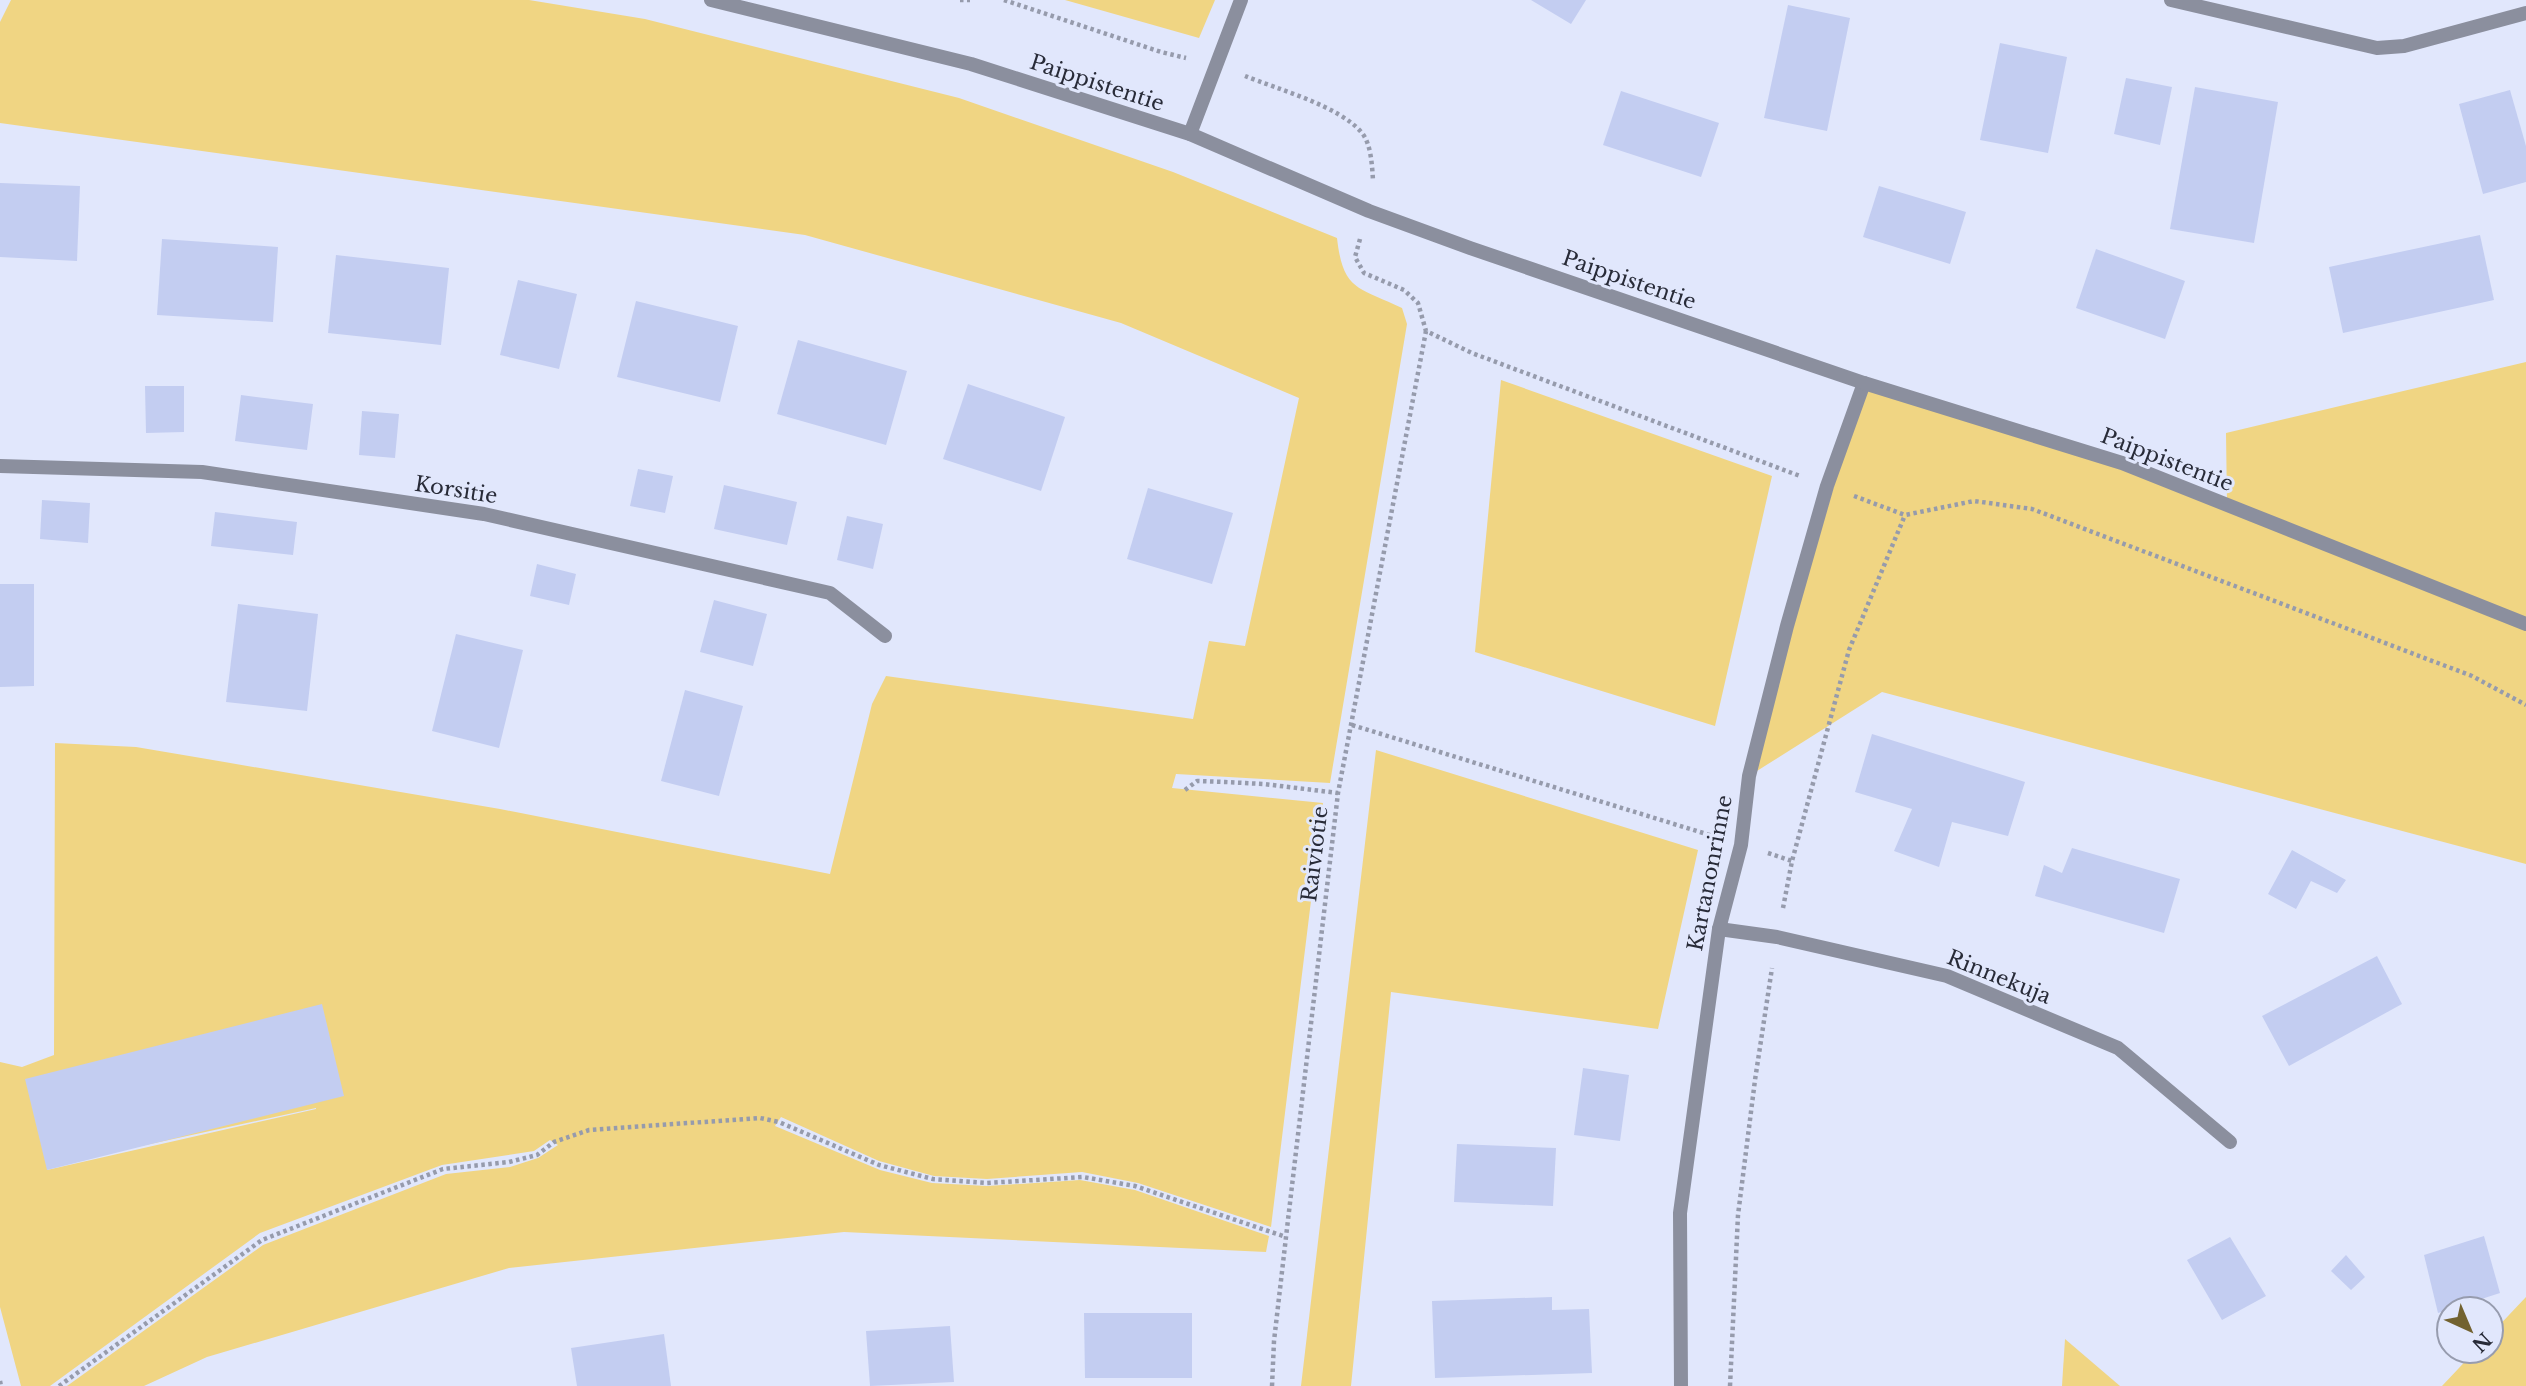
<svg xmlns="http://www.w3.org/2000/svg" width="2526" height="1386" font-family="'Libre Baskerville',serif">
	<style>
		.green { fill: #f0d583; fill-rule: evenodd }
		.building { fill: #c3cdf1 }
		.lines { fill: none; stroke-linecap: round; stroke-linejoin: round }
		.path { stroke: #969bac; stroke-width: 4.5; stroke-dasharray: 3.5 3.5; stroke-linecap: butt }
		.minor { stroke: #8b8f9e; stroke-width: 14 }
		.tertiary { stroke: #8b8f9e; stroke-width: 14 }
		.labels { text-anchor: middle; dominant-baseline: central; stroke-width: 6; stroke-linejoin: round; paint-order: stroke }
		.street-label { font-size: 21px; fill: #282b38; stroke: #e1e7fc }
	</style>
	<rect width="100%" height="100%" fill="#e1e7fc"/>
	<!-- green -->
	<g class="green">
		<path d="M11,0h518l116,19 314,79 214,74 164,66c6,53 21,49 65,70l5,16 -77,459 -154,-9 -4,14 151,15 -52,424 -133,-44 -56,-11 -95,7 -53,-3 -55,-15 -98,-44 -6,9 105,44 52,13 55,3 93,-6 55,10 134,46 -3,16 -422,-20 -335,36 -302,89 -63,29h-77l196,-141 183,-71 64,-7 28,-9 20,-13 -8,-5 -16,11 -92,14 -182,68 -210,153h-29l-21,-79v-245l22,5 32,-12 1,-312 81,4 65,11 299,51 330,65 42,-170 14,-28 307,43 16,-78 36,5 54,-248 -178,-75 -316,-88 -805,-112v-101zM316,1108v1l-269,61 2,-4z"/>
		<polygon points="1065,0 1215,0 1199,38"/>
		<polygon points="2526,362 2526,864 1882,692 1749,776 1864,383 2227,504 2226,433"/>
		<polygon points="1501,380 1772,476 1715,726 1475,652"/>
		<polygon points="1376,750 1698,850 1658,1029 1391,992 1351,1386 1301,1386"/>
		<polygon points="2526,1297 2526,1386 2442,1386 2475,1351 2491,1351 2491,1334"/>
		<polygon points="2065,1339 2120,1386 2062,1386"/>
	</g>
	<!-- building -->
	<g class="building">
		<polygon points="1531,0 1586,0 1571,24"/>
		<polygon points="1788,5 1850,18 1827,131 1764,118"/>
		<polygon points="2000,43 2067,57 2048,153 1980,140"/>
		<polygon points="2126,78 2172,87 2160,145 2114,134"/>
		<polygon points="2195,87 2278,102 2254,243 2170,229"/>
		<polygon points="2510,90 2526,146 2526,182 2483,194 2459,104"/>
		<polygon points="1621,91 1719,123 1701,177 1603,145"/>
		<polygon points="0,183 80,186 77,261 0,257"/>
		<polygon points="1879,186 1966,212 1950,264 1863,237"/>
		<polygon points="2480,235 2494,300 2343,333 2329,267"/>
		<polygon points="162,239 278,247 273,322 157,315"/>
		<polygon points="2096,249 2185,281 2165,339 2076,308"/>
		<polygon points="336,255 449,268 441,345 328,333"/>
		<polygon points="518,280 577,294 559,369 500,355"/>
		<polygon points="636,301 738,326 720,402 617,377"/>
		<polygon points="798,340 907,371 886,445 777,414"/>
		<polygon points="968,384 1065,417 1041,491 943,459"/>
		<polygon points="145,386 184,386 184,432 146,433"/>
		<polygon points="241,395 313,404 307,450 235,441"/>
		<polygon points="362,411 399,414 395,458 359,455"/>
		<polygon points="638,469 673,476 665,513 630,506"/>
		<polygon points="724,485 797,502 787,545 714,529"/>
		<polygon points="1148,488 1233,513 1212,584 1127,559"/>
		<polygon points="42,500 90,503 88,543 40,539"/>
		<polygon points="215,512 297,522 293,555 211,546"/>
		<polygon points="847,516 883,524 873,569 837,560"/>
		<polygon points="537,564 576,574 569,605 530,596"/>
		<polygon points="0,584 34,584 34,686 0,687"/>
		<polygon points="714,600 767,614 753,666 700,652"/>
		<polygon points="238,604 318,614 307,711 226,702"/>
		<polygon points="456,634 523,650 499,748 432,731"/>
		<polygon points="685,690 743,706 719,796 661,781"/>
		<polygon points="1872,734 2025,782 2008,836 1952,822 1939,867 1894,851 1912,809 1855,792"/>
		<polygon points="2072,848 2180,879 2164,933 2035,896 2044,865 2062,873"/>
		<polygon points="2292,850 2346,880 2337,893 2311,881 2296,909 2268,894"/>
		<polygon points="2377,956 2402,1004 2289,1066 2262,1016"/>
		<polygon points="322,1004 344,1096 47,1170 25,1079"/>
		<polygon points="1583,1068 1629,1075 1620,1141 1574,1135"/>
		<polygon points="1457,1144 1556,1148 1553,1206 1454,1202"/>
		<polygon points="2484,1236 2500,1293 2438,1313 2424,1255"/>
		<polygon points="2230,1237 2266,1296 2222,1320 2187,1260"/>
		<polygon points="2346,1255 2365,1277 2351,1290 2331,1271"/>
		<polygon points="1552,1297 1552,1310 1589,1309 1592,1373 1435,1378 1432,1301"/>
		<polygon points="1084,1313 1192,1313 1192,1378 1085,1378"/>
		<polygon points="950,1326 954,1382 870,1386 866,1331"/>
		<polygon points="664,1334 671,1386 577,1386 571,1348"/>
	</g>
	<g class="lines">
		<!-- path -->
		<g class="path">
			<polyline points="960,0 970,0"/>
			<polyline points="1004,0 1161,52 1186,58"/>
			<path d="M1245,76c32,13 95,30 117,57 9,11 10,32 11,47"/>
			<polyline points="1360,239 1355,257 1364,273 1404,290 1418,303 1426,331 1472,353 1800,476"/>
			<polyline points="1854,496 1905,515 1974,501 2032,509 2472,676 2526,705"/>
			<polyline points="1352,725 1713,836"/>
			<polyline points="1185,790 1197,781 1225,782 1264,784 1338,793"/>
			<polyline points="1768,853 1792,861"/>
			<polyline points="1783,908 1792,861 1849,650 1905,515"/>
			<polyline points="0,1381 1,1386"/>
			<polyline points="59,1386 262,1240 443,1169 509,1162 537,1155 554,1142 589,1130 760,1118 779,1122 879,1165 933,1179 987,1183 1083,1177 1135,1186 1286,1237"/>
			<polyline points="1272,1386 1274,1341 1286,1237 1338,793 1426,331"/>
			<polyline points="1730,1386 1738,1215 1755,1080 1772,968"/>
		</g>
		<!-- minor -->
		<g class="minor">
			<polyline points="2171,0 2377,48 2404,46 2526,13"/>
			<polyline points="1190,134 1241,0"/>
			<polyline points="0,466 202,472 484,514 830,593 885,636"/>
			<polyline points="1719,929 1777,937 1947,976 2118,1048 2230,1142"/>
			<polyline points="1681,1386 1680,1213 1719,929 1741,845 1749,776 1787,626 1827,486 1864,383"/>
		</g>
		<!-- tertiary -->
		<polyline class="tertiary" points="711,0 971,64 1190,134 1369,211 1470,248 1864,383 2122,463 2526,624"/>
	</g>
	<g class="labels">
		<!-- street labels -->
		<g class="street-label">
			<text transform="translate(1097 83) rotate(18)">Paippistentie</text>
			<text transform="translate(1629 280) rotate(19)">Paippistentie</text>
			<text transform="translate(2167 460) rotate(21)">Paippistentie</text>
			<text transform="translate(456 490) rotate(9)">Korsitie</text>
			<text transform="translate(1315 854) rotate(-83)">Raiviotie</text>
			<text transform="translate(1710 873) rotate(-79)">Kartanonrinne</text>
			<text transform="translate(1999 977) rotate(22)">Rinnekuja</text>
		</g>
	</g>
	<!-- north arrow -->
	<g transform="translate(2470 1330) rotate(136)"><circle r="33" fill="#e1e7fc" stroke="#979cae" stroke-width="2"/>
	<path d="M0-5L12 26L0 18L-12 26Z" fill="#726230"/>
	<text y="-10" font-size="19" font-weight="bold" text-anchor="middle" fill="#282b38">N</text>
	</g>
</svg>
